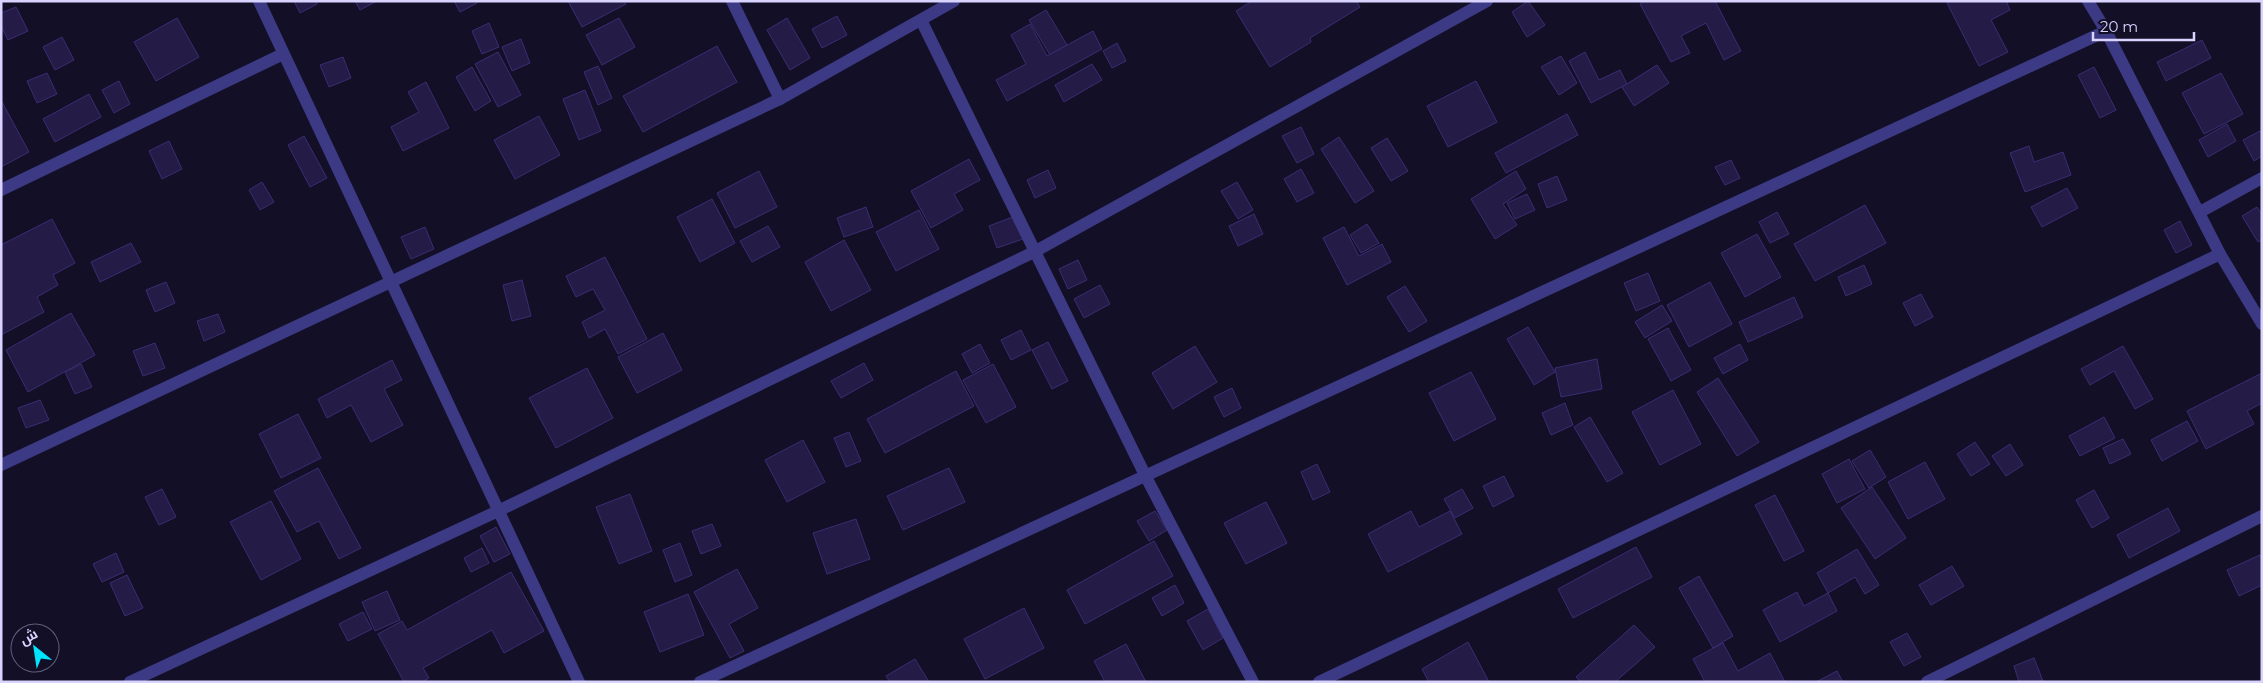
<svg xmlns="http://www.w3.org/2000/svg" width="2263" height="683" font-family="Montserrat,Cairo,sans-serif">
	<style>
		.building { fill: #241b47; stroke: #3b2d73 }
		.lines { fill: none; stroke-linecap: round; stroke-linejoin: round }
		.minor { stroke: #3d3a85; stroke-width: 12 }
	</style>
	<rect width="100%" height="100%" fill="#130f26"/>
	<!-- building -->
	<g class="building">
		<polygon points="294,1 316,1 317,4 300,13"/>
		<polygon points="355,1 377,1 360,10"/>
		<polygon points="454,1 476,1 477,3 460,12"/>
		<polygon points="568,1 624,1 626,4 582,27"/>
		<polygon points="1252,1 1356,1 1360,7 1310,38 1311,42 1270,67 1236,11"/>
		<polygon points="1528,1 1545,25 1527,37 1512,12"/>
		<polygon points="1645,1 1715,1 1741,51 1724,60 1706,23 1681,36 1690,53 1671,62 1640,4"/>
		<polygon points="1951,1 2006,1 2010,10 1991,20 2008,52 1979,66 1947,3"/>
		<polygon points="16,7 28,31 8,40 1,26 1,13"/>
		<polygon points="1046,10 1067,45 1050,55 1029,20"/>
		<polygon points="837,16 847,35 822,48 812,29"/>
		<polygon points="177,18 199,57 156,81 134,42"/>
		<polygon points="619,18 635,47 602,65 586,35"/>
		<polygon points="787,18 810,58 790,70 767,30"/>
		<polygon points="489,23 499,47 482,54 472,31"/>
		<polygon points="1030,24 1047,56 1093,31 1102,49 1007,101 996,80 1026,64 1011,35"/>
		<polygon points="62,37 74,60 55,70 43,47"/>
		<polygon points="521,39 530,63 512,71 502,47"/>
		<polygon points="2202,40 2211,58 2166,81 2157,62"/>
		<polygon points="1117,43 1126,61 1112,68 1103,51"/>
		<polygon points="717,46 737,82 643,132 623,96"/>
		<polygon points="498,52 521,95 498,107 475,64"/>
		<polygon points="1585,52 1599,80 1620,70 1627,84 1591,103 1569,61"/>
		<polygon points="1561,56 1577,83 1559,95 1541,67"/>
		<polygon points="343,57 351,78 329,87 320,65"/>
		<polygon points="1092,64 1102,80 1064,102 1055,85"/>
		<polygon points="1657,65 1669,83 1634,106 1622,87"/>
		<polygon points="598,66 612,98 598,105 584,72"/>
		<polygon points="472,67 491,101 475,111 456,77"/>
		<polygon points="2094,67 2116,110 2100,118 2078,75"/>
		<polygon points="47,73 57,94 37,103 27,81"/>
		<polygon points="2221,73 2243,114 2204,134 2182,93"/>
		<polygon points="119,81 130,104 114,113 102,90"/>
		<polygon points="1476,81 1497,122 1448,147 1427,106"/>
		<polygon points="426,82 449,128 403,151 391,127 419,112 408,92"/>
		<polygon points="585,90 601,131 579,140 563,99"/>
		<polygon points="89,94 101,117 55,142 43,119"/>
		<polygon points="1,100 29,152 1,167"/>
		<polygon points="1567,114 1578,135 1506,173 1495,153"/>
		<polygon points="539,116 560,155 515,179 494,140"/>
		<polygon points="2227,124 2236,141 2208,157 2199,140"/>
		<polygon points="1301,127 1314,154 1297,163 1282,136"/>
		<polygon points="2260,131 2262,135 2262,156 2254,161 2243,140"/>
		<polygon points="304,136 327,178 310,187 288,145"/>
		<polygon points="1339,137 1374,191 1355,203 1321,149"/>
		<polygon points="1387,138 1408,171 1391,181 1371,148"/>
		<polygon points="169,141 182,169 162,179 149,151"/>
		<polygon points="2029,146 2034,162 2063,152 2071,175 2025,192 2010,153"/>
		<polygon points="969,159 980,180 954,194 963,210 931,228 911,191"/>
		<polygon points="1731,160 1740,178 1725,185 1715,167"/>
		<polygon points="1301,169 1314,193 1297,202 1284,179"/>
		<polygon points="1048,170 1056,188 1035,198 1027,180"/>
		<polygon points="759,171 777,207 735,228 717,193"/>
		<polygon points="1516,171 1526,189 1503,204 1517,225 1495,239 1471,199"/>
		<polygon points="1557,176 1567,200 1547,208 1538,184"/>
		<polygon points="262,182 274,202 260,210 249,190"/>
		<polygon points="1237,182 1253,210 1238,219 1221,191"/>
		<polygon points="2067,188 2078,208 2042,227 2031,207"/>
		<polygon points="1527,194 1535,210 1515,219 1507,203"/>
		<polygon points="712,199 735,243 700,262 677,217"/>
		<polygon points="1865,205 1886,243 1815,281 1794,244"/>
		<polygon points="866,207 873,227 844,237 837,218"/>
		<polygon points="2257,207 2262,215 2262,240 2258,242 2242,216"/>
		<polygon points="919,210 939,249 896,271 876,232"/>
		<polygon points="1777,212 1789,234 1770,243 1759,222"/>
		<polygon points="1254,214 1263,234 1238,246 1229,226"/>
		<polygon points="1015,216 1023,239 997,248 989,226"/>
		<polygon points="52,219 75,263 53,275 58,285 37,297 44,312 1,335 1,245"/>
		<polygon points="2180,221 2192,245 2176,253 2164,230"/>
		<polygon points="1367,224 1379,243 1361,253 1350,235"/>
		<polygon points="768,226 780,247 752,262 740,241"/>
		<polygon points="425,227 434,249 411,259 401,237"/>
		<polygon points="1344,227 1359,256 1382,244 1391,262 1347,285 1323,238"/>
		<polygon points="1757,234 1781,277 1745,297 1721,253"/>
		<polygon points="844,240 871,290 831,311 805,262"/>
		<polygon points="131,243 141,262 100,282 91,262"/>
		<polygon points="605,257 647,339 618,354 605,329 589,338 582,322 605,310 593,289 576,297 566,276"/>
		<polygon points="1078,260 1087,280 1068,289 1059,269"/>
		<polygon points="1864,265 1872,284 1846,296 1838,277"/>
		<polygon points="1648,273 1660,301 1636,311 1624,283"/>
		<polygon points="522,280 531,316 512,321 503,285"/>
		<polygon points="166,282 175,303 155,312 146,290"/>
		<polygon points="1710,282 1732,324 1689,347 1667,305"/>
		<polygon points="1100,285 1110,304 1084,318 1074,299"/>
		<polygon points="1405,286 1427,321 1409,332 1387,297"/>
		<polygon points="1921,294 1933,317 1915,326 1903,303"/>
		<polygon points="1794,297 1803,317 1748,342 1739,322"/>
		<polygon points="1662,305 1672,321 1645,338 1635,322"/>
		<polygon points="71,313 95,355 28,392 6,350"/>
		<polygon points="218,314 225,332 204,341 197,321"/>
		<polygon points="1528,327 1555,372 1534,385 1507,339"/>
		<polygon points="1668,328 1691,370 1671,381 1648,339"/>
		<polygon points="1021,330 1031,350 1011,360 1001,340"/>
		<polygon points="663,333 682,370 637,393 618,357"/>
		<polygon points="1048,342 1068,381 1052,389 1032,350"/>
		<polygon points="155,343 165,368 143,376 133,351"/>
		<polygon points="980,344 990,363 972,373 962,354"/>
		<polygon points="1740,344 1748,360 1723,374 1714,358"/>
		<polygon points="1195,346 1217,382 1173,409 1152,373"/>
		<polygon points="2123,346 2153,399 2135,409 2114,371 2090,385 2081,369"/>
		<polygon points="1597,359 1602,389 1561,397 1555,368"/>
		<polygon points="392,360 402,380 384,389 403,425 371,442 351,405 327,418 318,399"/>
		<polygon points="864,363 873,380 841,398 831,381"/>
		<polygon points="81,364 92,387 75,394 65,372"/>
		<polygon points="993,364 1016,407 986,423 963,380"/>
		<polygon points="587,368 613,418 556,448 529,398"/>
		<polygon points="956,371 974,406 885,453 867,419"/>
		<polygon points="1471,372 1496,419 1454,441 1429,393"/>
		<polygon points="2262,373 2262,403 2247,411 2254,424 2206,449 2187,411"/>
		<polygon points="1718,378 1759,442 1737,456 1697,392"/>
		<polygon points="1232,388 1241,408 1224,417 1214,397"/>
		<polygon points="1673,390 1701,444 1660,465 1632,412"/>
		<polygon points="40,400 49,420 26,428 18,408"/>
		<polygon points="1565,403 1573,425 1551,435 1542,413"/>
		<polygon points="298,414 321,458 281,478 259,434"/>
		<polygon points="1590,417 1623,473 1607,482 1574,427"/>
		<polygon points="2104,417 2115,438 2080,456 2069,436"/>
		<polygon points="2187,421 2198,441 2162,461 2151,440"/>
		<polygon points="849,432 861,461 846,467 834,438"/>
		<polygon points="2123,439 2131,454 2110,464 2103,448"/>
		<polygon points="803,440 825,482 787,502 765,460"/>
		<polygon points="1975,442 1990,464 1971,476 1957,454"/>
		<polygon points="2010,444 2023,465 2006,476 1992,456"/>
		<polygon points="1870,450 1886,477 1869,488 1852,461"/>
		<polygon points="1849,459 1865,489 1837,503 1822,474"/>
		<polygon points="1925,462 1945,499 1908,519 1888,482"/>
		<polygon points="1317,464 1330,492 1313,500 1301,472"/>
		<polygon points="318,468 361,548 339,559 319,521 297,532 274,491"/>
		<polygon points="949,468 965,502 903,530 887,496"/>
		<polygon points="1504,476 1514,496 1493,507 1483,486"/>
		<polygon points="1872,487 1906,538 1875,559 1841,508"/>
		<polygon points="162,489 176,517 159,525 145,497"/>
		<polygon points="1462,489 1473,508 1455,518 1444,499"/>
		<polygon points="2094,490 2109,518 2092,528 2076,500"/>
		<polygon points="630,494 652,551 619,564 596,507"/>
		<polygon points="1775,495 1804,551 1784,561 1755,505"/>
		<polygon points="271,501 301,559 261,580 230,522"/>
		<polygon points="1266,502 1287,543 1246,564 1224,523"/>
		<polygon points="2168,508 2180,531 2129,558 2117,535"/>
		<polygon points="1155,511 1167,530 1149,541 1137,521"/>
		<polygon points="1411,511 1419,527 1450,511 1462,534 1388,572 1368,534"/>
		<polygon points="856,519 870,559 827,574 813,533"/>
		<polygon points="712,524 721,546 701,554 692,531"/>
		<polygon points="496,527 510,554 494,562 480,536"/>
		<polygon points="1154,541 1173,576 1085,624 1067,590"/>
		<polygon points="680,543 692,575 675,582 663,550"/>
		<polygon points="1636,547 1652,577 1573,618 1558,589"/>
		<polygon points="482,548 489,563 471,572 464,558"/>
		<polygon points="1857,549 1879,585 1865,594 1855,577 1828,593 1817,573"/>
		<polygon points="116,553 124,572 102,582 93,564"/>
		<polygon points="2260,555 2262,559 2262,585 2239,596 2227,570"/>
		<polygon points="1952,566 1964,586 1931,605 1919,585"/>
		<polygon points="737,569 758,608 729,624 744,651 730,658 694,592"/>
		<polygon points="511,572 544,631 504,653 492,630 423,668 429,678 422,682 404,682 378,634 402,621 407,630"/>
		<polygon points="127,575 143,608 125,616 110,583"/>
		<polygon points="1699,576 1733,636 1713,648 1679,588"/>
		<polygon points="1175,585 1184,603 1162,616 1152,598"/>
		<polygon points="387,591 400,620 375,631 362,602"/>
		<polygon points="1797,592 1804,606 1828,593 1837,611 1780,642 1763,610"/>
		<polygon points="688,594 704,635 660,652 644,612"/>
		<polygon points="1024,608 1044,648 985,679 964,639"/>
		<polygon points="1208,609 1223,638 1203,650 1187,621"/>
		<polygon points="363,612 372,629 348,641 339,624"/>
		<polygon points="1634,625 1655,647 1615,682 1581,682 1576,677"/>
		<polygon points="1907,633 1921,657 1904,666 1890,642"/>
		<polygon points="1468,642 1489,682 1429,682 1422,669"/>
		<polygon points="1723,643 1738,671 1770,653 1785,682 1705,682 1693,659"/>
		<polygon points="1126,644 1146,682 1105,682 1094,661"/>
		<polygon points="2034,658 2043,681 2019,682 2014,666"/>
		<polygon points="915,659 929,682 890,682 886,676"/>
		<polygon points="1837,671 1843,682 1816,682"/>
	</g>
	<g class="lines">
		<!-- minor -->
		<g class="minor">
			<polyline points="259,1 579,682"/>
			<polyline points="732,1 780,99"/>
			<polyline points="2088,1 2106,31 2220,254 2262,324"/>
			<polyline points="921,20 1146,477 1253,682"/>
			<polyline points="1,190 283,54"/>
			<polyline points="2200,212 2262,178"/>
			<polyline points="1,465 780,99 954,1"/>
			<polyline points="130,682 498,511 1034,252 1487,1"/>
			<polyline points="700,682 2106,31"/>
			<polyline points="1319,682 2220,254"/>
			<polyline points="1927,682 2262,516"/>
		</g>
	</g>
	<!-- border -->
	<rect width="2263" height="683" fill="none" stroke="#d9d4ff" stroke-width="5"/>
	<!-- north arrow -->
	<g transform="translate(35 648) rotate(330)"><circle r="24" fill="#130f26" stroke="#625e7d"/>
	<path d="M0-4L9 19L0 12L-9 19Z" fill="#00e5ff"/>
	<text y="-8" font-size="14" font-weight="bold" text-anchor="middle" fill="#d9d4ff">ش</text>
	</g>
	<!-- scale -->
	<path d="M2093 32v8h101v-8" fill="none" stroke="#d9d4ff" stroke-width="2.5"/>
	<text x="2100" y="32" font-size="15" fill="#d9d4ff" stroke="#130f26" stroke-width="4" paint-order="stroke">20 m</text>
</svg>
